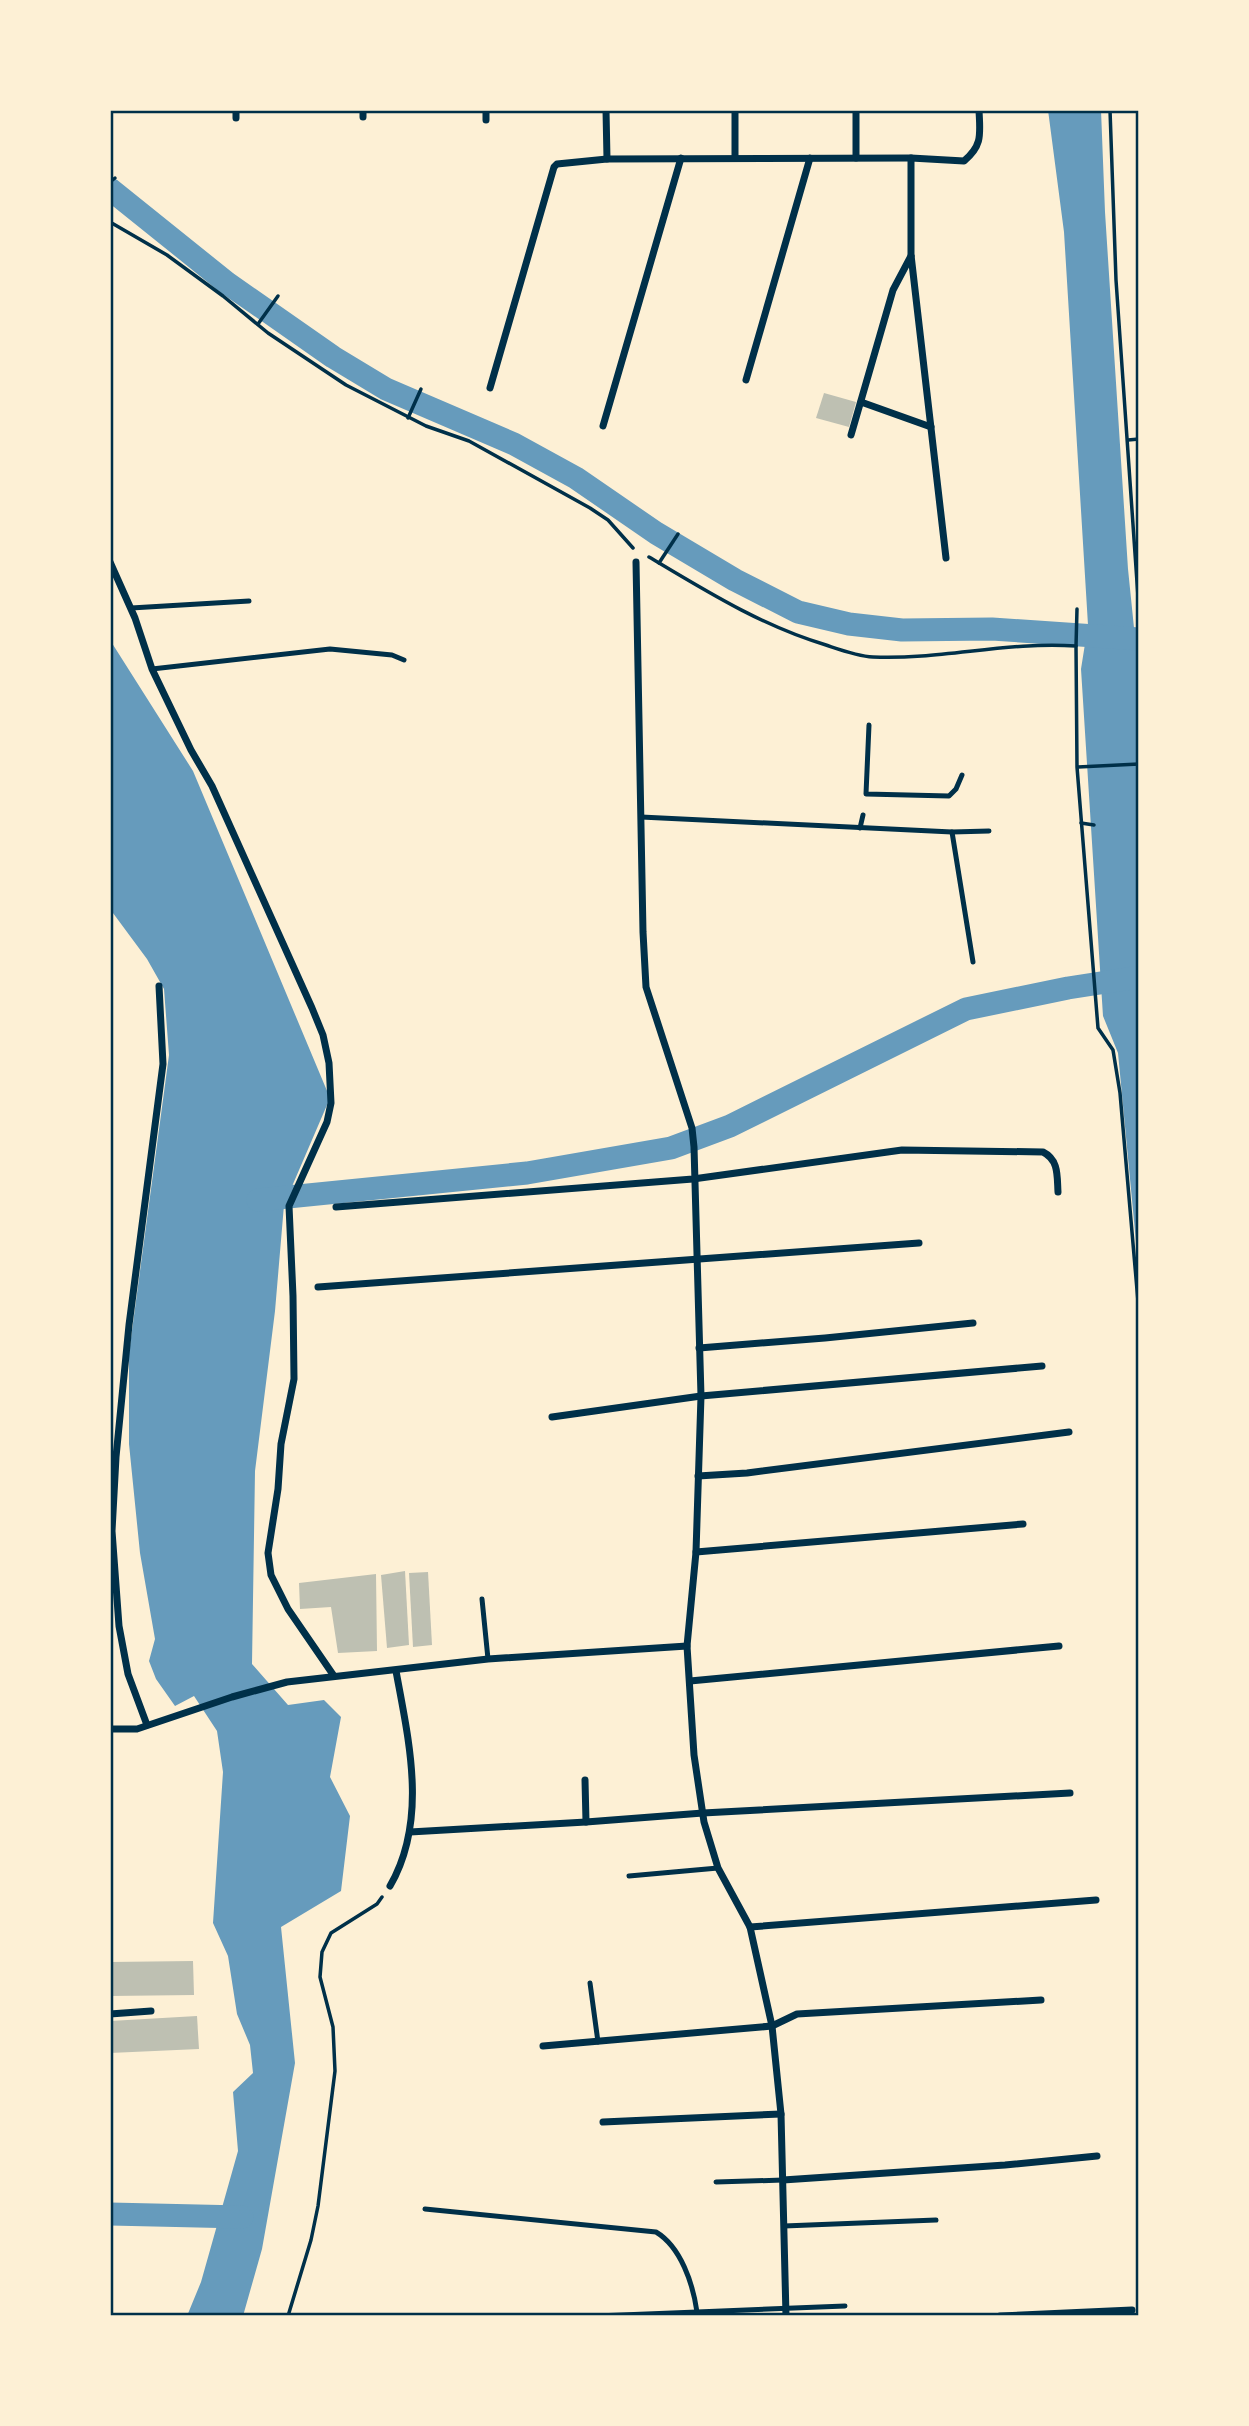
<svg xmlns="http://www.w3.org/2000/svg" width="1249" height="2426" font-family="'Playfair Display',serif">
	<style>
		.water { fill: #669bbc }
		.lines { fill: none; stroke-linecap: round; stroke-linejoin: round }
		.canal { stroke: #669bbc; stroke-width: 23 }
		.building { fill: #bec0b2 }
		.path { stroke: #003049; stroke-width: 3.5 }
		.service { stroke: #003049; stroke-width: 5 }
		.minor { stroke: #003049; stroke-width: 7 }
		.neatline { fill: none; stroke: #003049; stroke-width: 2.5 }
	</style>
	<rect width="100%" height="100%" fill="#fdf0d5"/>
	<!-- water -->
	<g class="water">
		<polygon points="1048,110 1101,110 1105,212 1128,569 1139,677 1139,1273 1118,1053 1103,1016 1081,669 1088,625 1064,232"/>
		<polygon points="110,640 193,771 330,1098 284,1205 275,1311 255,1471 252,1664 288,1705 324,1700 341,1717 330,1777 350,1816 341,1891 281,1927 295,2063 262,2249 243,2316 187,2316 201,2282 238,2151 233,2092 253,2073 250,2045 237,2014 228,1956 213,1923 223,1772 217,1731 194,1696 175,1706 156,1679 149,1661 155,1639 140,1553 129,1444 129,1353 169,1055 164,989 147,959 110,909"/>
	</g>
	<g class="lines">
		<!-- canal -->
		<g class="canal">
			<polyline points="110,189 227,283 333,357 386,389 514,444 576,478 656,533 735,580 798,612 849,624 902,630 992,629 1139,639"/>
			<polyline points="258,1200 527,1173 671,1148 730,1126 966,1009 1068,988 1139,977"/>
			<polyline points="110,2214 242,2217"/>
		</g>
	</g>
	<!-- building -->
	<g class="building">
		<polygon points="824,393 856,402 849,427 816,418"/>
		<polygon points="405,1571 409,1645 387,1648 381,1575"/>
		<polygon points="428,1572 432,1645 413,1647 409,1573"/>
		<polygon points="376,1574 377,1651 338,1653 331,1607 300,1609 299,1583"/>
		<polygon points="193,1961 194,1995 110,1996 110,1962"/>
		<polygon points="197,2016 199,2049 110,2053 110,2021"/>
		<polygon points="110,2295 112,2295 113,2316 110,2316"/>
	</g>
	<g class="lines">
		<!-- path -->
		<g class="path">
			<polyline points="1110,110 1116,280 1139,611"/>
			<polyline points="110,182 115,178"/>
			<polyline points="110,222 167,255 223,296 268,333 346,385 426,426 469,441 590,508 608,520 633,548"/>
			<polyline points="258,324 278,296"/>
			<polyline points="408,418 421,389"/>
			<polyline points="1128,440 1139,439"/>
			<path d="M649,557c57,34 113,69 177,88 15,5 31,11 47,12 68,3 135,-16 203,-11l1,121 21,261 15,22 7,43 19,220"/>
			<polyline points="659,563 678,534"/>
			<polyline points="1076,646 1077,609"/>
			<polyline points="1078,767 1139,764"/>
			<polyline points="1081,823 1094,825"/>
			<polyline points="288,2316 311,2240 318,2206 335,2071 333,2027 320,1977 322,1952 331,1933 377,1904 382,1897"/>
		</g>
		<!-- service -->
		<g class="service">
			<polyline points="131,608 249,601"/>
			<polyline points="152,669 330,649 392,655 404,660"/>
			<polyline points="869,725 866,794 949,796 956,789 962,775"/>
			<polyline points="641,817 952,832 989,831"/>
			<polyline points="860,828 863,815"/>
			<polyline points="952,832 973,962"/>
			<polyline points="482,1599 488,1659"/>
			<polyline points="629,1876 718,1868"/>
			<polyline points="590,1983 598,2042"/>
			<polyline points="716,2182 783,2180"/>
			<path d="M425,2209l231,23c25,15 37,52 41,80l148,-6"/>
			<polyline points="784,2226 936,2220"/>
			<polyline points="596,2316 697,2312"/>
		</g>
		<!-- minor -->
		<g class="minor">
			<polyline points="363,110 363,117"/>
			<polyline points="606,110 607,159"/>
			<polyline points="735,110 735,158"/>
			<polyline points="236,118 236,110"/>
			<polyline points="486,120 486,110"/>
			<polyline points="856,158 856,110"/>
			<polyline points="746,380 810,158"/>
			<polyline points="490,388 554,167 557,164 607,159 911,158"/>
			<polyline points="861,402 931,427"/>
			<polyline points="603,426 681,158"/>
			<polyline points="851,435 893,290 911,256"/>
			<path d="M946,558l-35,-303v-97l53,3c19,-16 16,-27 15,-51"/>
			<polyline points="110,562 135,618 152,669 191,750 212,786 312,1008 323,1035 329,1063 331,1103 327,1122 289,1206 293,1296 294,1379 281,1444 278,1489 268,1553 271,1575 288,1609 334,1676"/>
			<polyline points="636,562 643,932 646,987 692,1128 694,1147 701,1396 696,1552 687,1646 694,1755 704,1822 718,1868 750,1927 772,2026 781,2114 786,2316"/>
			<path d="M336,1207l357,-28 209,-29 141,2c16,8 14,24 15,40"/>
			<polyline points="318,1287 919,1243"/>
			<polyline points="699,1348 825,1338 973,1323"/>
			<polyline points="552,1417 701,1396 1042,1366"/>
			<polyline points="698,1476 747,1473 1069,1432"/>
			<polyline points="696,1552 1023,1524"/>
			<polyline points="690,1681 1059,1646"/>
			<polyline points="147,1725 128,1674 119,1626 112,1531 116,1457 129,1325 163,1064 159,986"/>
			<polyline points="110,1729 137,1729 232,1697 287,1682 488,1659 687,1646"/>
			<polyline points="585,1780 586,1822 703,1813 1070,1793"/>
			<polyline points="410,1832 586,1822"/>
			<path d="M390,1886c38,-66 19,-144 6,-215"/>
			<polyline points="750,1927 1096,1900"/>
			<polyline points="110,2014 151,2011"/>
			<polyline points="543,2046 772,2026 797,2014 1041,2000"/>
			<polyline points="603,2122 781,2114"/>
			<polyline points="783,2180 1005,2165 1097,2156"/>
			<polyline points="1000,2316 1132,2310"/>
		</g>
	</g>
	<!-- border -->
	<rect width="1249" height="2426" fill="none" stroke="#fdf0d5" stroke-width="224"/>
	<rect x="112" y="112" width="1025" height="2202" class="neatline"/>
</svg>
